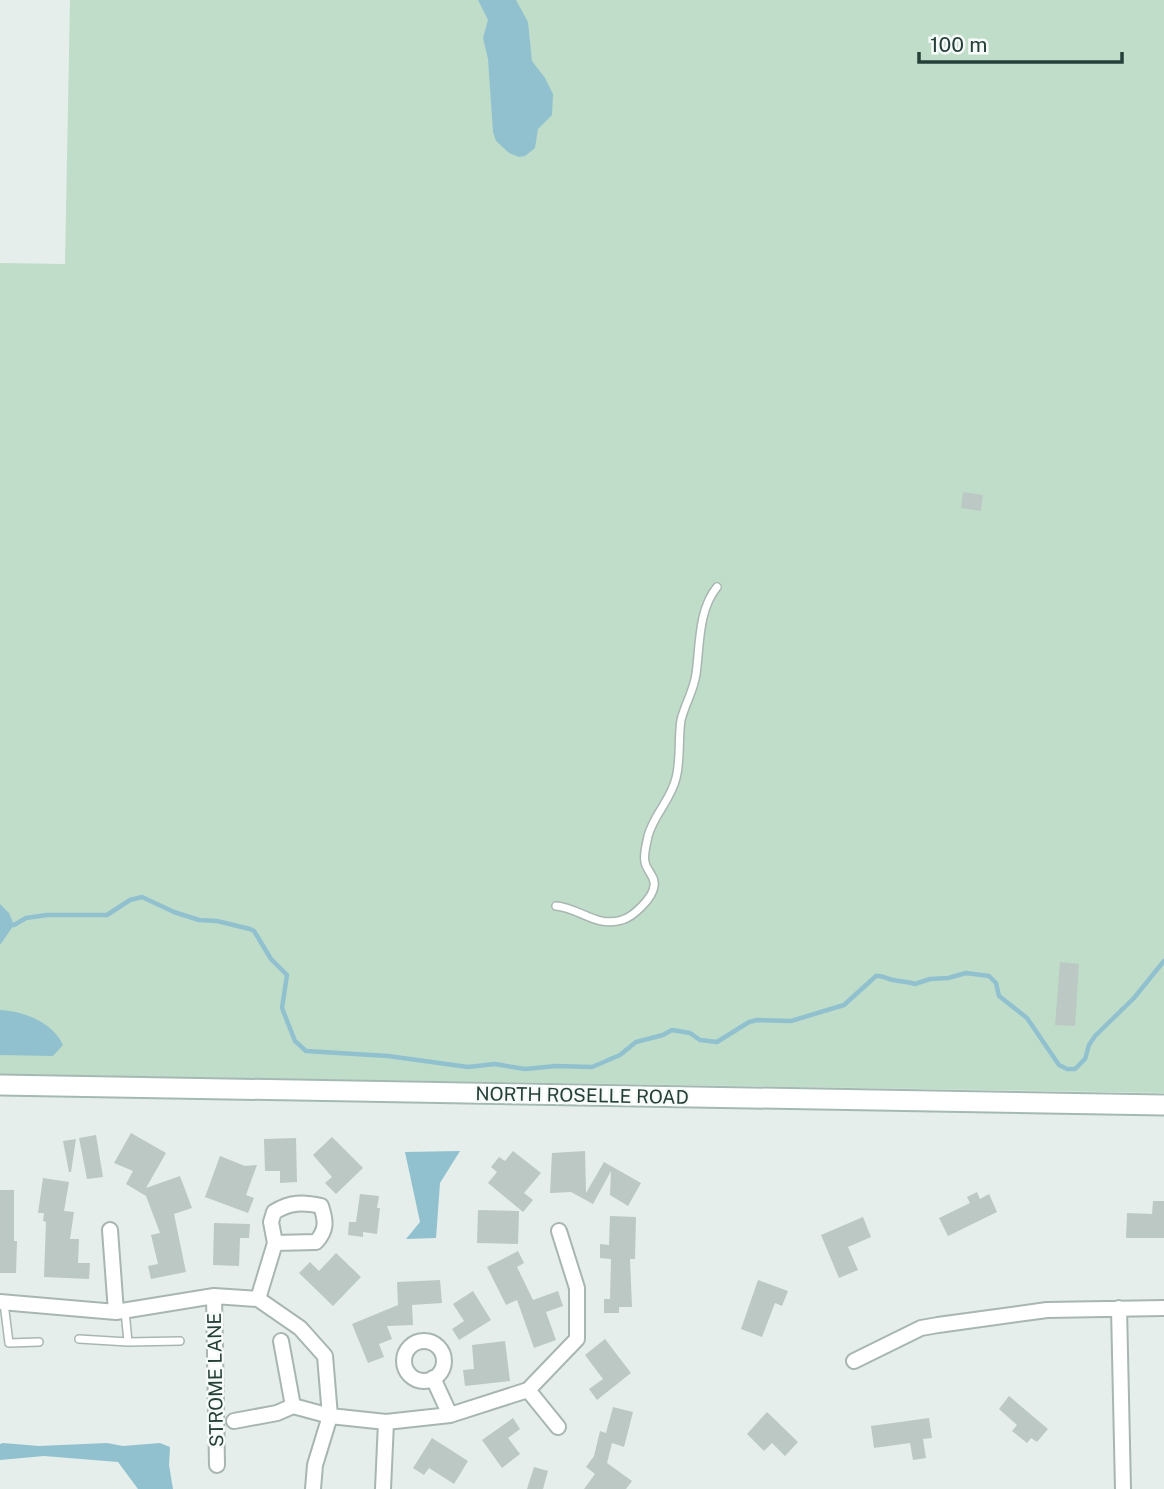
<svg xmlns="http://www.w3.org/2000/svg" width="1164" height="1489" font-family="'Public Sans',sans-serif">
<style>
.green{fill:#c0ddca}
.water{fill:#91c1cf}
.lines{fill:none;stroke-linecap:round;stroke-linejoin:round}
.stream{stroke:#91c1cf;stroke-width:4.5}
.building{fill:#bbc8c4}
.service-casing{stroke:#a8b6b1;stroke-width:10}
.minor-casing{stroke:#a8b6b1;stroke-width:18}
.secondary-casing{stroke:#a4b9b3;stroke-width:23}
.service{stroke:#fff;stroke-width:7}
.minor{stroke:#fff;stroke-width:14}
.secondary{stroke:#fff;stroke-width:19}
.labels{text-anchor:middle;stroke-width:5;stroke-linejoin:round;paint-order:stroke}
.street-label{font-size:19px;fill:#253f39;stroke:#f6faf8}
</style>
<rect width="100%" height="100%" fill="#e5eeea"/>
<!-- green -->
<path class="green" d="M 70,0 L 1164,0 L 1164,1093 L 0,1074 L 0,263 L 65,264 Z"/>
<!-- water -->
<path class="water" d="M 478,0 L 516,0 L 528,22 L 532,61 L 545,78 L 553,94 L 552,115 L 538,129 L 535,148 L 525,156 L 519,157 L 509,153 L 496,141 L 493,132 L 488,59 L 483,38 L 488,20 Z
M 0,904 L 9,913 L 14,925 L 0,945 Z
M 0,1010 C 23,1011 53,1022 63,1045 L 53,1056 L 0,1055 Z
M 460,1151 L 440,1183 L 436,1238 L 406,1239 L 420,1222 L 405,1152 Z
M 3,1443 L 39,1446 L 107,1443 L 123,1446 L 160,1443 L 170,1447 L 169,1465 L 173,1489 L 138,1489 L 118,1462 L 44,1456 L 0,1460 L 0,1444 Z"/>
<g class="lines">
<!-- stream -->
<path class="stream" d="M 14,925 L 26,918 L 47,915 L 107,915 L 130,900 L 142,897 L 174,912 L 199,920 L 217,921 L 250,929 L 254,931 L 271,959 L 287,975 L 282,1008 L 295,1041 L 306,1051 L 388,1056 L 468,1067 L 495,1064 L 525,1069 L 556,1066 L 592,1067 L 620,1055 L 636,1042 L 663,1035 L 672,1030 L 690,1033 L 700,1040 L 717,1042 L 749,1022 L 757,1020 L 791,1021 L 844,1005 L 876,976 C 884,975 886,979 893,980 C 902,982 906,981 915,984 L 930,979 L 948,978 L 966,973 L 989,976 L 996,983 L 999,996 L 1027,1018 L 1059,1065 L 1067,1069 L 1075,1069 L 1085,1059 L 1089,1045 L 1095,1036 L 1134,998 L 1164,961"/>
</g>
<!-- building -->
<path class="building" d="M 963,492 L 983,495 L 981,511 L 961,508 Z
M 1060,962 L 1079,964 L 1075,1026 L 1055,1025 Z
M 131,1133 L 166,1153 L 146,1188 L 180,1176 L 192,1208 L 174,1214 L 186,1272 L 151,1279 L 148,1266 L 158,1264 L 151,1235 L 160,1233 L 146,1196 L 126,1184 L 133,1171 L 114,1163 Z
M 96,1135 L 103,1177 L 87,1179 L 79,1138 Z
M 332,1137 L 363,1168 L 336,1194 L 325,1183 L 332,1177 L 313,1155 Z
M 296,1138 L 297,1182 L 280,1183 L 280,1171 L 265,1171 L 264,1139 Z
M 76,1139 L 71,1172 L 69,1172 L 63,1141 Z
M 513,1151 L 541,1173 L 524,1193 L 533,1200 L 523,1212 L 488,1183 L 497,1172 L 491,1167 L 499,1157 L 505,1161 Z
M 585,1151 L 586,1193 L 604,1162 L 641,1183 L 628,1206 L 610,1195 L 611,1171 L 593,1204 L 571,1192 L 550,1193 L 552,1153 Z
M 220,1156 L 245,1166 L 257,1165 L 246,1195 L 254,1198 L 248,1213 L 205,1197 Z
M 43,1178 L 69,1182 L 64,1211 L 74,1212 L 70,1239 L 79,1239 L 78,1263 L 90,1263 L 89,1279 L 44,1277 L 46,1222 L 43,1221 L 44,1213 L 38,1213 Z
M 0,1190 L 14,1190 L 14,1241 L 17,1241 L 16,1273 L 0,1273 Z
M 977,1192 L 980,1199 L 989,1194 L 997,1212 L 948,1236 L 939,1218 L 970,1203 L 967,1197 Z
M 360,1194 L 379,1196 L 377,1208 L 380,1208 L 377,1234 L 363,1232 L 363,1237 L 348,1235 L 349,1222 L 356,1222 Z
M 1153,1201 L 1164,1201 L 1164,1238 L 1126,1238 L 1127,1213 L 1152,1214 Z
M 478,1210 L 519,1211 L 518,1244 L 477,1243 Z
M 610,1216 L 636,1217 L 635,1259 L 630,1259 L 632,1307 L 619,1307 L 619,1313 L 604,1313 L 604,1299 L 610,1299 L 611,1259 L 600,1258 L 600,1244 L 609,1245 Z
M 863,1217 L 871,1237 L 848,1247 L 858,1270 L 839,1278 L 821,1235 Z
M 214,1223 L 250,1224 L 249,1238 L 240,1238 L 239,1266 L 213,1265 Z
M 518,1251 L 524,1263 L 517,1267 L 533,1300 L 558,1291 L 563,1306 L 546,1312 L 556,1340 L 534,1348 L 517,1300 L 506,1305 L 487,1267 Z
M 336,1253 L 361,1277 L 333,1306 L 299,1273 L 310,1262 L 319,1271 Z
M 440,1280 L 442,1303 L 412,1305 L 413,1325 L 387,1326 L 392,1339 L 379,1344 L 384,1357 L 368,1363 L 352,1324 L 398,1305 L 397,1282 Z
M 758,1280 L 788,1291 L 782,1306 L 775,1303 L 762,1337 L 741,1329 Z
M 473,1291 L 491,1320 L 459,1340 L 452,1329 L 464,1321 L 453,1304 Z
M 605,1339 L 631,1373 L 597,1400 L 589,1389 L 603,1379 L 585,1355 Z
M 505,1341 L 510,1381 L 465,1386 L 463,1370 L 474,1369 L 472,1345 Z
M 1009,1396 L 1048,1429 L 1037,1442 L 1031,1438 L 1027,1443 L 1012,1431 L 1017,1425 L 999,1409 Z
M 613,1407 L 633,1412 L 624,1447 L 612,1443 L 607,1463 L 632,1481 L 626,1489 L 584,1489 L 595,1474 L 586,1467 L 594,1456 L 600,1431 L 606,1433 Z
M 767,1412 L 798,1442 L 785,1456 L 772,1443 L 764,1451 L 747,1434 Z
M 513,1418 L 520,1429 L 508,1438 L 520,1454 L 502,1468 L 482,1440 Z
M 929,1418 L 932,1438 L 923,1439 L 926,1458 L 913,1460 L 910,1443 L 874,1448 L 871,1426 Z
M 432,1438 L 468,1461 L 454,1484 L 429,1468 L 424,1475 L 413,1468 Z
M 534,1467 L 548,1471 L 543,1489 L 527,1489 Z"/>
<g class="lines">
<defs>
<path id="service" d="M 556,906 C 580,908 596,928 622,920 C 633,917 653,898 654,886 C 656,877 646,870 645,862 C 643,854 647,843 648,836 C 654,814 671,800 676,778 C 681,759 678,739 681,720 C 685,704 694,690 696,674 C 700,646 698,610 717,587
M 4,1303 L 9,1343 L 39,1342
M 125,1311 L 128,1342 L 180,1341
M 79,1339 L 128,1342"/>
<path id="minor" d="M 110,1230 L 116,1312
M 214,1296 L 217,1465
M 258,1299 L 275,1243 L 271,1222 L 274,1212 C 290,1202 303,1202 321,1206 C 326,1221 327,1230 316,1242 L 275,1243
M 0,1302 L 116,1312 L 214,1296 L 258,1299 L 300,1328 L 325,1356 L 330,1416 L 315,1465 L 313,1489
M 1119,1308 L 1123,1489
M 281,1341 L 293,1406 L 330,1416 L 386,1422 L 450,1415 L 528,1390 L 577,1339 L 577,1288 L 559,1231
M404 1361a20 20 0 1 1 40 0a20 20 0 1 1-40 0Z
M 854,1361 L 921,1328 L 938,1325 L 1047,1310 L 1164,1308
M 433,1378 L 450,1415
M 528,1390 L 558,1427
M 234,1421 L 277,1413 L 293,1406
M 383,1489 L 386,1422"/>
<path id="secondary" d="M 0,1085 L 1164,1105"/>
</defs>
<!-- service casing -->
<use href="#service" class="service-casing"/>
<!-- minor casing -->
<use href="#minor" class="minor-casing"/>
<!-- secondary casing -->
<use href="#secondary" class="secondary-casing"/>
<!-- service -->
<use href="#service" class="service"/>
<!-- minor -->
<use href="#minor" class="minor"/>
<!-- secondary -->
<use href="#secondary" class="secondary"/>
</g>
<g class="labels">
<!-- street labels -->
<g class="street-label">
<text transform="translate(582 1095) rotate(1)" y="7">NORTH ROSELLE ROAD</text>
<text transform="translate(215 1380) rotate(-91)" y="7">STROME LANE</text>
</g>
</g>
<!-- scale -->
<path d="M919 52v10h203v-10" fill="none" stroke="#253f39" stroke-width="3.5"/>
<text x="930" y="52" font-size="21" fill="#253f39" stroke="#f6faf8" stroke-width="5" paint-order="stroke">100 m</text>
</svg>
